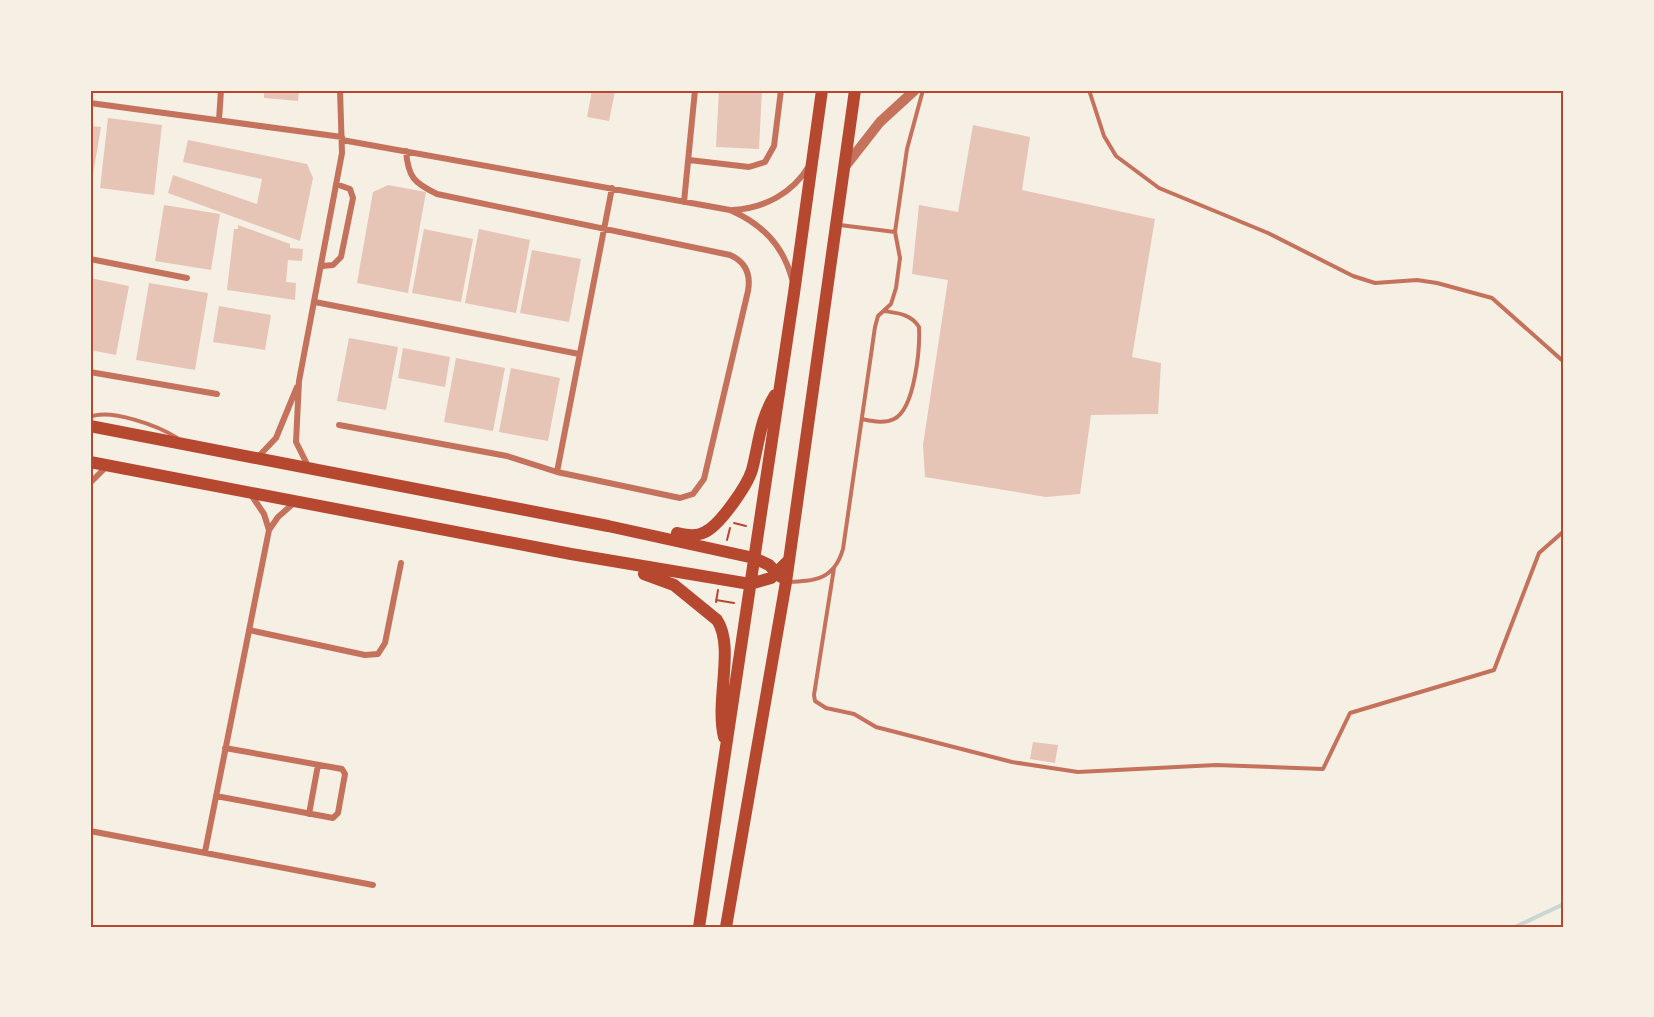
<svg xmlns="http://www.w3.org/2000/svg" width="1654" height="1017" font-family="'PT Serif',serif">
<style>
.lines{fill:none;stroke-linecap:round;stroke-linejoin:round}
.stream{stroke:#c9d6d2;stroke-width:4}
.building{fill:#e6c5b7}
.path{stroke:#b5482f;stroke-width:2}
.service{stroke:#c5725c;stroke-width:4}
.minor{stroke:#c5725c;stroke-width:6}
.tertiary{stroke:#c5725c;stroke-width:10}
.secondary{stroke:#b5482f;stroke-width:12}
.neatline{fill:none;stroke:#b5482f;stroke-width:2}
</style>
<rect width="100%" height="100%" fill="#f6efe4"/>
<g class="lines">
<!-- stream -->
<path class="stream" d="M 1515,927 L 1564,904"/>
</g>
<!-- building -->
<path class="building" d="M 264,90 L 299,90 L 298,101 L 264,98 Z
M 592,90 L 615,91 L 609,121 L 587,117 Z
M 719,90 L 762,90 L 759,149 L 716,147 Z
M 108,118 L 162,125 L 154,195 L 100,188 Z
M 973,125 L 1030,137 L 1022,190 L 1155,219 L 1132,357 L 1161,363 L 1158,414 L 1091,415 L 1080,494 L 1046,497 L 925,477 L 923,445 L 948,280 L 912,274 L 919,205 L 958,212 Z
M 90,126 L 101,127 L 91,186 L 90,186 Z
M 188,140 L 307,164 L 313,178 L 300,241 L 168,193 L 173,175 L 257,204 L 262,179 L 183,162 Z
M 388,185 L 426,192 L 408,293 L 357,283 L 373,192 Z
M 164,205 L 220,214 L 211,270 L 155,261 Z
M 238,225 L 290,244 L 290,248 L 303,249 L 302,261 L 288,260 L 286,282 L 296,283 L 295,300 L 227,290 L 234,229 L 238,229 Z
M 424,229 L 473,239 L 461,302 L 412,293 Z
M 479,229 L 530,240 L 516,313 L 465,303 Z
M 532,250 L 581,259 L 569,322 L 520,313 Z
M 90,278 L 129,286 L 116,355 L 90,350 Z
M 149,283 L 208,293 L 195,370 L 136,360 Z
M 219,306 L 271,315 L 265,350 L 213,342 Z
M 349,338 L 398,347 L 386,410 L 337,401 Z
M 403,348 L 450,357 L 445,387 L 398,378 Z
M 456,358 L 505,368 L 493,431 L 444,422 Z
M 511,368 L 560,378 L 548,441 L 499,432 Z
M 1033,742 L 1058,745 L 1055,763 L 1030,759 Z"/>
<g class="lines">
<!-- path -->
<path class="path" d="M 734,523 L 746,526
M 727,540 L 730,528
M 716,600 L 734,603
M 716,602 L 718,590"/>
<!-- service -->
<path class="service" d="M 1089,90 L 1104,136 L 1116,156 L 1159,188 L 1268,233 L 1353,276 L 1375,283 L 1417,280 L 1437,283 L 1492,298 L 1564,362
M 840,225 L 895,232
M 90,417 C 110,408 159,426 177,438
M 862,419 C 872,421 884,424 894,419 C 915,409 920,348 919,327 C 911,314 898,313 884,311
M 834,568 L 814,695 L 815,701 L 826,708 L 854,714 L 876,727 L 1012,762 L 1078,772 L 1216,765 L 1323,769 L 1350,713 L 1494,670 L 1539,553 L 1564,531
M 787,582 C 815,581 834,580 843,549 L 875,327 L 878,316 L 891,304 L 896,288 L 900,258 L 895,232 L 907,149 L 923,90"/>
<!-- minor -->
<path class="minor" d="M 90,103 L 342,137
M 219,120 L 221,90
M 342,140 L 730,210 C 762,224 783,245 792,279
M 689,160 L 749,167 L 765,162 L 774,146 L 781,90
M 684,202 L 695,90
M 733,210 C 764,208 792,194 809,166
M 90,259 L 187,278
M 322,266 L 333,265 L 341,257 L 353,198 L 350,189 L 336,184
M 315,302 L 579,354
M 90,372 L 217,394
M 339,425 L 507,456 L 557,472 L 680,498 L 693,494 L 704,479 L 748,291 C 751,274 746,262 730,255 L 437,194 C 414,183 408,177 406,151
M 257,458 L 276,438 L 297,387
M 308,466 L 296,442 L 299,381 L 342,153 L 340,90
M 557,472 L 612,188
M 90,483 L 106,467
M 252,496 L 264,514 L 269,530
M 249,630 L 365,655 L 378,654 L 385,643 L 401,563
M 216,796 L 333,818 L 338,813 L 345,774 L 342,769 L 225,748
M 309,814 L 318,765
M 90,831 L 373,885
M 205,852 L 269,530 L 278,517 L 294,503"/>
<!-- tertiary -->
<path class="tertiary" d="M 844,168 L 880,122 L 915,90"/>
<!-- secondary -->
<path class="secondary" d="M 90,426 L 608,526 L 754,558 L 769,565 L 781,577
M 90,462 L 571,554 L 750,584 L 771,578 L 789,560
M 677,533 C 687,535 695,537 705,532 C 720,525 747,486 752,470 C 759,443 760,419 775,395
M 644,574 L 674,585 L 717,620 C 735,647 715,700 724,737
M 699,927 L 794,293 L 822,90
M 726,927 L 786,582 L 855,90"/>
</g>
<!-- border -->
<rect width="1654" height="1017" fill="none" stroke="#f6efe4" stroke-width="183"/>
<rect x="92" y="92" width="1470" height="834" class="neatline"/>
</svg>
